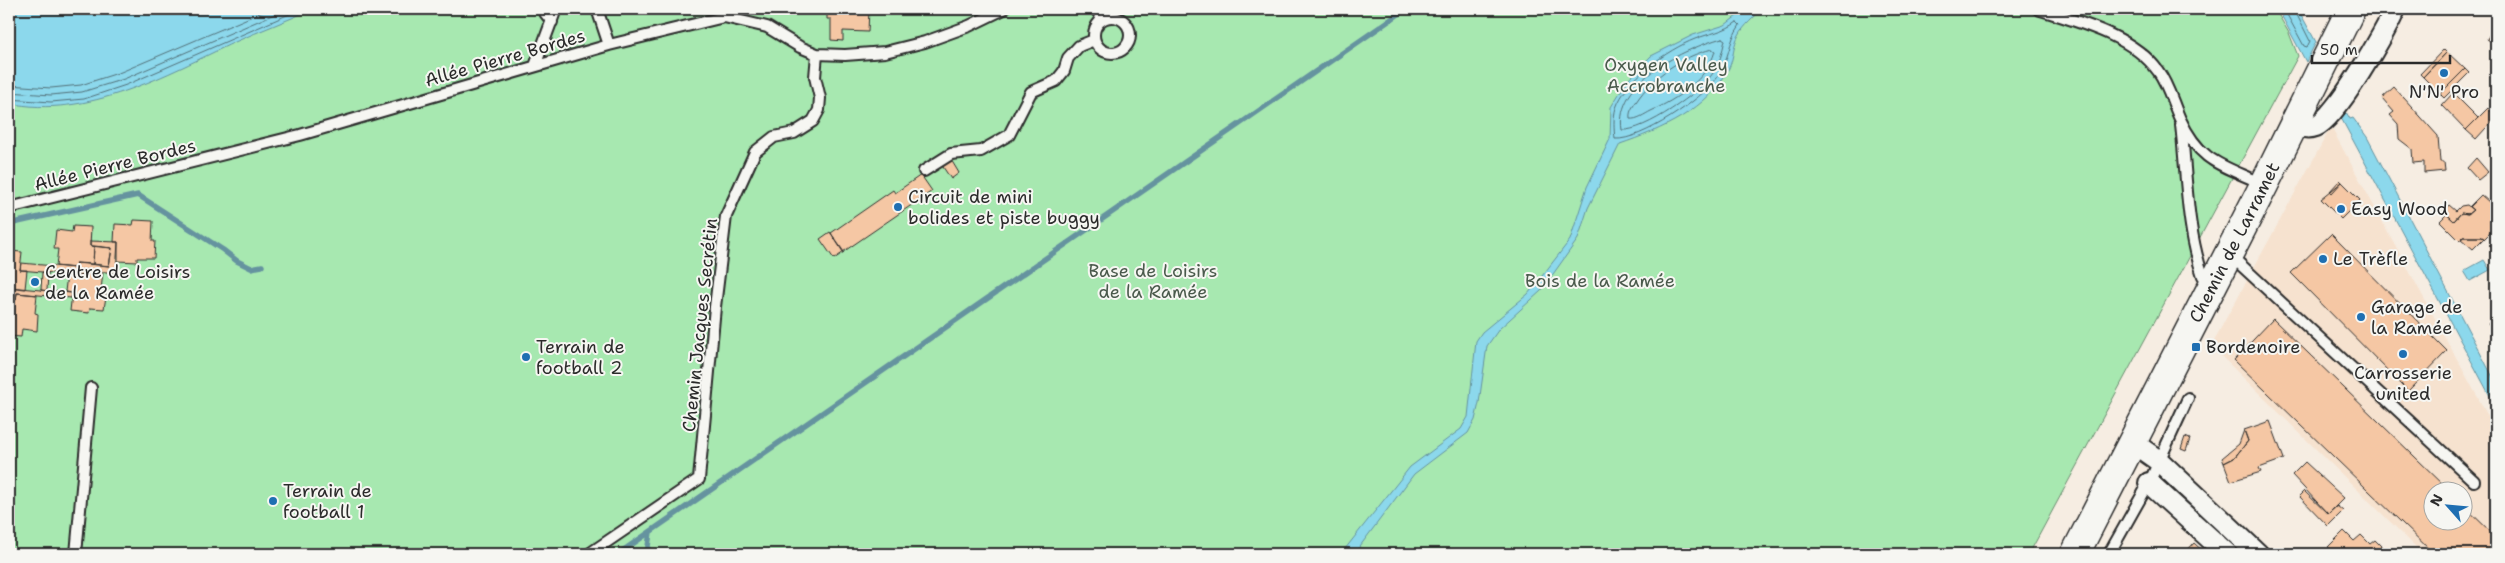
<svg xmlns="http://www.w3.org/2000/svg" width="2505" height="563" font-family="'Shantell Sans',sans-serif">
<style>
.built{fill:#f6e2cf;fill-rule:evenodd}
.green{fill:#a7e8b0;stroke:#698a6e}
.water{fill:#8cd8ec;stroke:#65939f}
.lines{fill:none;stroke-linecap:round;stroke-linejoin:round}
.shore{stroke:#527078;stroke-width:1}
.stream{stroke:#65939f;stroke-width:5.5}
.building{fill:#f5c7a4;stroke:#2b2b2b}
.service-casing{stroke:#2b2b2b;stroke-width:14}
.minor-casing{stroke:#2b2b2b;stroke-width:24}
.secondary-casing{stroke:#2b2b2b;stroke-width:31}
.service{stroke:#f6f6f2;stroke-width:10}
.minor{stroke:#f6f6f2;stroke-width:20}
.secondary{stroke:#f6f6f2;stroke-width:28}
.poi-dot{fill:#1f6fb2;stroke:#f6f6f2;stroke-width:2}
.labels{text-anchor:middle;stroke-width:4;stroke-linejoin:round;paint-order:stroke}
.street-label{font-size:18px;fill:#2b2b2b;stroke:#f6f6f2}
.park-label{font-size:18px;fill:#4a5a4c;stroke:#f6f6f2}
.poi-label{font-size:18px;fill:#2b2b2b;stroke:#f6f6f2;text-anchor:start}
</style>
<rect width="100%" height="100%" fill="#f6ede2"/>
<filter id="ink" filterUnits="userSpaceOnUse"><feTurbulence type="fractalNoise" baseFrequency=".02" numOctaves="2"/><feDisplacementMap in="SourceGraphic" scale="10" xChannelSelector="R" yChannelSelector="G"/><feConvolveMatrix kernelMatrix="1 2 1 2 8 2 1 2 1" color-interpolation-filters="sRGB"/></filter>
<g filter="url(#ink)">
<!-- built -->
<path class="built" d="M 2331,127 L 2496,431 L 2496,554 L 2423,554 L 2211,346 ZM 2432,490 L 2462,490 L 2462,520 L 2432,520 Z"/>
<!-- green -->
<path class="green" d="M 9,9 L 2275,9 L 2289,33 L 2298,56 L 2029,554 L 9,554 Z"/>
<!-- water -->
<path class="water" d="M 9,9 L 312,9 C 287,21 261,30 235,42 C 167,74 87,120 9,103 Z
M 1746,9 L 1762,9 C 1755,17 1744,25 1739,35 C 1733,44 1734,58 1729,68 C 1709,109 1661,130 1620,144 L 1588,208 L 1578,239 L 1541,291 L 1499,329 L 1487,346 L 1479,403 L 1475,420 L 1468,433 L 1414,474 L 1354,554 L 1341,554 L 1410,467 L 1461,429 L 1468,417 L 1476,341 L 1482,332 L 1528,294 L 1570,240 L 1587,187 L 1610,139 L 1611,107 L 1627,81 L 1651,56 L 1693,35 L 1725,25 Z
M 2278,9 L 2298,9 L 2316,42 L 2306,62 Z
M 2345,110 L 2350,119 L 2353,118 L 2367,137 L 2496,383 L 2496,407 L 2340,116 Z
M 2484,260 L 2490,270 L 2470,281 L 2464,271 Z"/>
<g class="lines">
<!-- shore -->
<path class="shore" d="M 2284,9 L 2304,46 L 2307,47 L 2310,41 L 2294,9
M 1737,22 L 1740,25 C 1728,41 1729,62 1717,78 C 1702,99 1641,141 1615,139 C 1614,131 1613,116 1616,108 C 1626,79 1667,50 1695,39 C 1710,33 1724,32 1737,22 Z
M 1722,38 L 1725,40 C 1722,52 1720,63 1713,73 C 1701,92 1644,132 1622,130 C 1614,81 1684,49 1722,38 Z
M 1712,49 L 1715,51 C 1707,80 1677,99 1651,111 C 1645,114 1637,120 1630,119 C 1629,112 1632,108 1636,102 C 1654,75 1681,57 1712,49 Z
M 9,85 L 51,88 L 81,85 L 121,72 L 269,9
M 9,92 L 51,95 L 82,92 L 124,79 L 286,9
M 9,99 L 51,102 L 84,99 L 126,85 L 301,9"/>
<!-- stream -->
<path class="stream" d="M 9,224 L 138,195 L 223,250 L 237,261 L 251,268 L 262,266
M 618,554 L 1406,9
M 647,554 L 650,532"/>
</g>
<!-- building -->
<path class="building" d="M 827,9 L 869,9 L 868,32 L 843,31 L 843,41 L 831,40 L 831,19 L 827,19 Z
M 2496,24 L 2496,45 L 2487,39 Z
M 2444,49 L 2447,52 L 2423,77 L 2420,74 Z
M 2447,52 L 2465,69 L 2440,94 L 2423,77 Z
M 2465,69 L 2469,73 L 2444,98 L 2440,94 Z
M 2394,87 L 2438,136 L 2440,162 L 2444,162 L 2445,171 L 2424,173 L 2424,162 L 2413,163 L 2412,149 L 2399,139 L 2398,124 L 2390,115 L 2394,112 L 2382,98 Z
M 2453,93 L 2478,118 L 2466,130 L 2442,105 Z
M 2488,108 L 2496,117 L 2476,139 L 2466,130 Z
M 950,158 L 959,173 L 951,179 L 941,164 Z
M 2476,158 L 2488,172 L 2478,180 L 2467,168 Z
M 921,175 L 932,191 L 843,252 L 831,233 L 893,190 L 895,193 Z
M 2340,180 L 2342,182 L 2332,193 L 2330,191 Z
M 2342,182 L 2360,200 L 2341,219 L 2321,199 Z
M 2481,195 L 2489,202 L 2492,198 L 2496,202 L 2496,222 L 2492,227 L 2494,229 L 2484,239 L 2482,237 L 2463,237 L 2460,241 L 2440,221 L 2447,214 L 2454,221 L 2461,213 L 2468,214 L 2473,210 L 2469,207 Z
M 2449,205 L 2456,211 L 2461,206 L 2467,205 L 2473,210 L 2468,214 L 2461,213 L 2454,221 L 2443,211 Z
M 134,220 L 153,221 L 152,241 L 155,241 L 154,258 L 137,258 L 137,262 L 118,261 L 118,242 L 114,242 L 115,224 L 133,225 Z
M 73,226 L 91,227 L 90,246 L 94,246 L 93,264 L 76,263 L 75,268 L 56,266 L 58,249 L 54,249 L 56,230 L 72,232 Z
M 830,232 L 844,252 L 834,259 L 820,239 Z
M 2331,234 L 2447,351 L 2408,391 L 2291,273 Z
M 2463,237 L 2482,237 L 2484,238 L 2473,249 L 2461,239 Z
M 90,241 L 118,242 L 116,273 L 87,270 L 86,276 L 20,270 L 21,263 L 75,268 L 76,263 L 109,266 L 112,248 L 90,246 Z
M 94,246 L 112,248 L 109,266 L 93,264 Z
M 9,251 L 22,252 L 20,270 L 27,270 L 25,289 L 9,287 Z
M 87,270 L 103,272 L 101,290 L 107,290 L 104,309 L 90,308 L 89,313 L 70,311 L 72,293 L 65,292 L 67,274 L 86,276 Z
M 42,272 L 48,273 L 47,291 L 41,290 Z
M 9,287 L 72,293 L 71,298 L 17,293 L 16,300 L 9,299 Z
M 17,293 L 37,295 L 35,313 L 38,314 L 37,331 L 22,329 L 21,337 L 9,336 L 9,299 L 16,300 Z
M 2496,316 L 2496,333 L 2488,324 Z
M 2273,319 L 2449,490 L 2432,490 L 2432,520 L 2462,520 L 2462,504 L 2496,537 L 2496,554 L 2434,554 L 2234,360 Z
M 2270,421 L 2284,459 L 2259,468 L 2261,472 L 2231,481 L 2224,463 L 2234,458 L 2248,441 L 2244,430 Z
M 2244,430 L 2248,441 L 2234,458 L 2224,463 L 2222,458 L 2239,444 Z
M 2185,437 L 2190,439 L 2186,451 L 2181,449 Z
M 2305,462 L 2344,498 L 2328,514 L 2292,475 Z
M 2304,491 L 2328,514 L 2337,506 L 2343,511 L 2328,526 L 2299,496 Z
M 2344,531 L 2354,541 L 2361,535 L 2370,544 L 2375,540 L 2385,550 L 2381,554 L 2336,554 L 2328,547 Z
M 2194,543 L 2206,554 L 2184,554 Z"/>
<g class="lines">
<defs>
<path id="service" d="M 542,9 L 552,22
M 597,9 L 609,45
M 1096,9 L 1102,19
M 2038,9 C 2078,22 2132,35 2158,71 C 2168,84 2173,104 2180,119 C 2201,164 2223,165 2263,184
M1094 35a18 18 0 1 1 36 0a18 18 0 1 1-36 0Z
M 535,66 L 556,9
M 2181,125 C 2187,176 2186,227 2203,276 L 2214,282
M 924,171 L 951,154 L 981,151 L 1009,135 L 1031,92 L 1056,81 L 1064,71 L 1068,58 L 1079,46 L 1094,40
M 9,208 L 300,135 L 609,45 L 724,17 L 767,27 L 800,47 L 817,54 L 845,55 L 885,52 L 925,42 L 969,26 L 1004,9
M 2229,254 L 2474,481
M 76,554 L 91,388
M 589,554 L 699,479 L 715,307 L 726,216 L 755,152 L 774,137 L 794,133 L 813,121 L 819,110 L 820,98 L 815,77 L 817,54
M 2109,554 L 2149,483 L 2188,398"/>
<path id="minor" d="M 2294,123 C 2301,127 2308,129 2316,126 C 2335,119 2387,30 2395,9
M 2132,442 L 2159,461 L 2258,554
M 2149,483 L 2227,554"/>
<g id="secondary">
<path id="s1" d="M 2075,554 L 2264,185 L 2351,9"/>
</g>
</defs>
<!-- service casing -->
<use href="#service" class="service-casing"/>
<!-- minor casing -->
<use href="#minor" class="minor-casing"/>
<!-- secondary casing -->
<use href="#secondary" class="secondary-casing"/>
<!-- service -->
<use href="#service" class="service"/>
<!-- minor -->
<use href="#minor" class="minor"/>
<!-- secondary -->
<use href="#secondary" class="secondary"/>
</g>
</g>
<!-- markers -->
<g class="poi-dot">
<circle cx="2444" cy="73" r="5"/>
<circle cx="898" cy="207" r="5"/>
<circle cx="2341" cy="209" r="5"/>
<circle cx="2323" cy="259" r="5"/>
<circle cx="35" cy="282" r="5"/>
<circle cx="2361" cy="317" r="5"/>
<rect x="2191" y="342" width="10" height="10" rx="2.5"/>
<circle cx="2403" cy="354" r="5"/>
<circle cx="526" cy="357" r="5"/>
<circle cx="273" cy="501" r="5"/>
</g>
<g class="labels">
<!-- street labels -->
<g class="street-label">
<text transform="translate(505 58) rotate(-16)" y="6">Allée Pierre Bordes</text>
<text transform="translate(115 165) rotate(-14)" y="6">Allée Pierre Bordes</text>
<text dy="6" stroke="none"><textPath href="#s1" startOffset="350">Chemin de Larramet</textPath></text>
<text transform="translate(700 325) rotate(-84)" y="6">Chemin Jacques Secrétin</text>
</g>
<!-- park labels -->
<g class="park-label">
<text x="1666" y="71">Oxygen Valley<tspan x="1666" dy="21">Accrobranche</tspan></text>
<text x="1153" y="277">Base de Loisirs<tspan x="1153" dy="21">de la Ramée</tspan></text>
<text x="1600" y="287">Bois de la Ramée</text>
</g>
<!-- poi labels -->
<g class="poi-label">
<text x="2444" y="98" text-anchor="middle">N'N' Pro</text>
<text x="908" y="203">Circuit de mini<tspan x="908" dy="21">bolides et piste buggy</tspan></text>
<text x="2351" y="215">Easy Wood</text>
<text x="2333" y="265">Le Trèfle</text>
<text x="45" y="278">Centre de Loisirs<tspan x="45" dy="21">de la Ramée</tspan></text>
<text x="2371" y="313">Garage de<tspan x="2371" dy="21">la Ramée</tspan></text>
<text x="536" y="353">Terrain de<tspan x="536" dy="21">football 2</tspan></text>
<text x="2206" y="353">Bordenoire</text>
<text x="2403" y="379" text-anchor="middle">Carrosserie<tspan x="2403" dy="21">united</tspan></text>
<text x="283" y="497">Terrain de<tspan x="283" dy="21">football 1</tspan></text>
</g>
</g>
<!-- margin -->
<rect width="2505" height="563" fill="none" stroke="#f6f6f2" stroke-width="30"/>
<rect x="15" y="15" width="2475" height="533" fill="none" stroke="#2b2b2b" stroke-width="2" filter="url(#ink)"/>
<!-- north arrow -->
<g transform="translate(2448 506) rotate(297)"><circle r="24" fill="#f6f6f2" stroke="#a5a5a2"/>
<path d="M0-4L9 19L0 12L-9 19Z" fill="#1f6fb2"/>
<text y="-8" font-size="14" font-weight="bold" text-anchor="middle" fill="#2b2b2b">N</text>
</g>
<!-- scale -->
<path d="M2312 55v8h138v-8" fill="none" stroke="#2b2b2b" stroke-width="2.5"/>
<text x="2320" y="55" font-size="15" fill="#2b2b2b" stroke="#f6f6f2" stroke-width="4" paint-order="stroke">50 m</text>
</svg>
